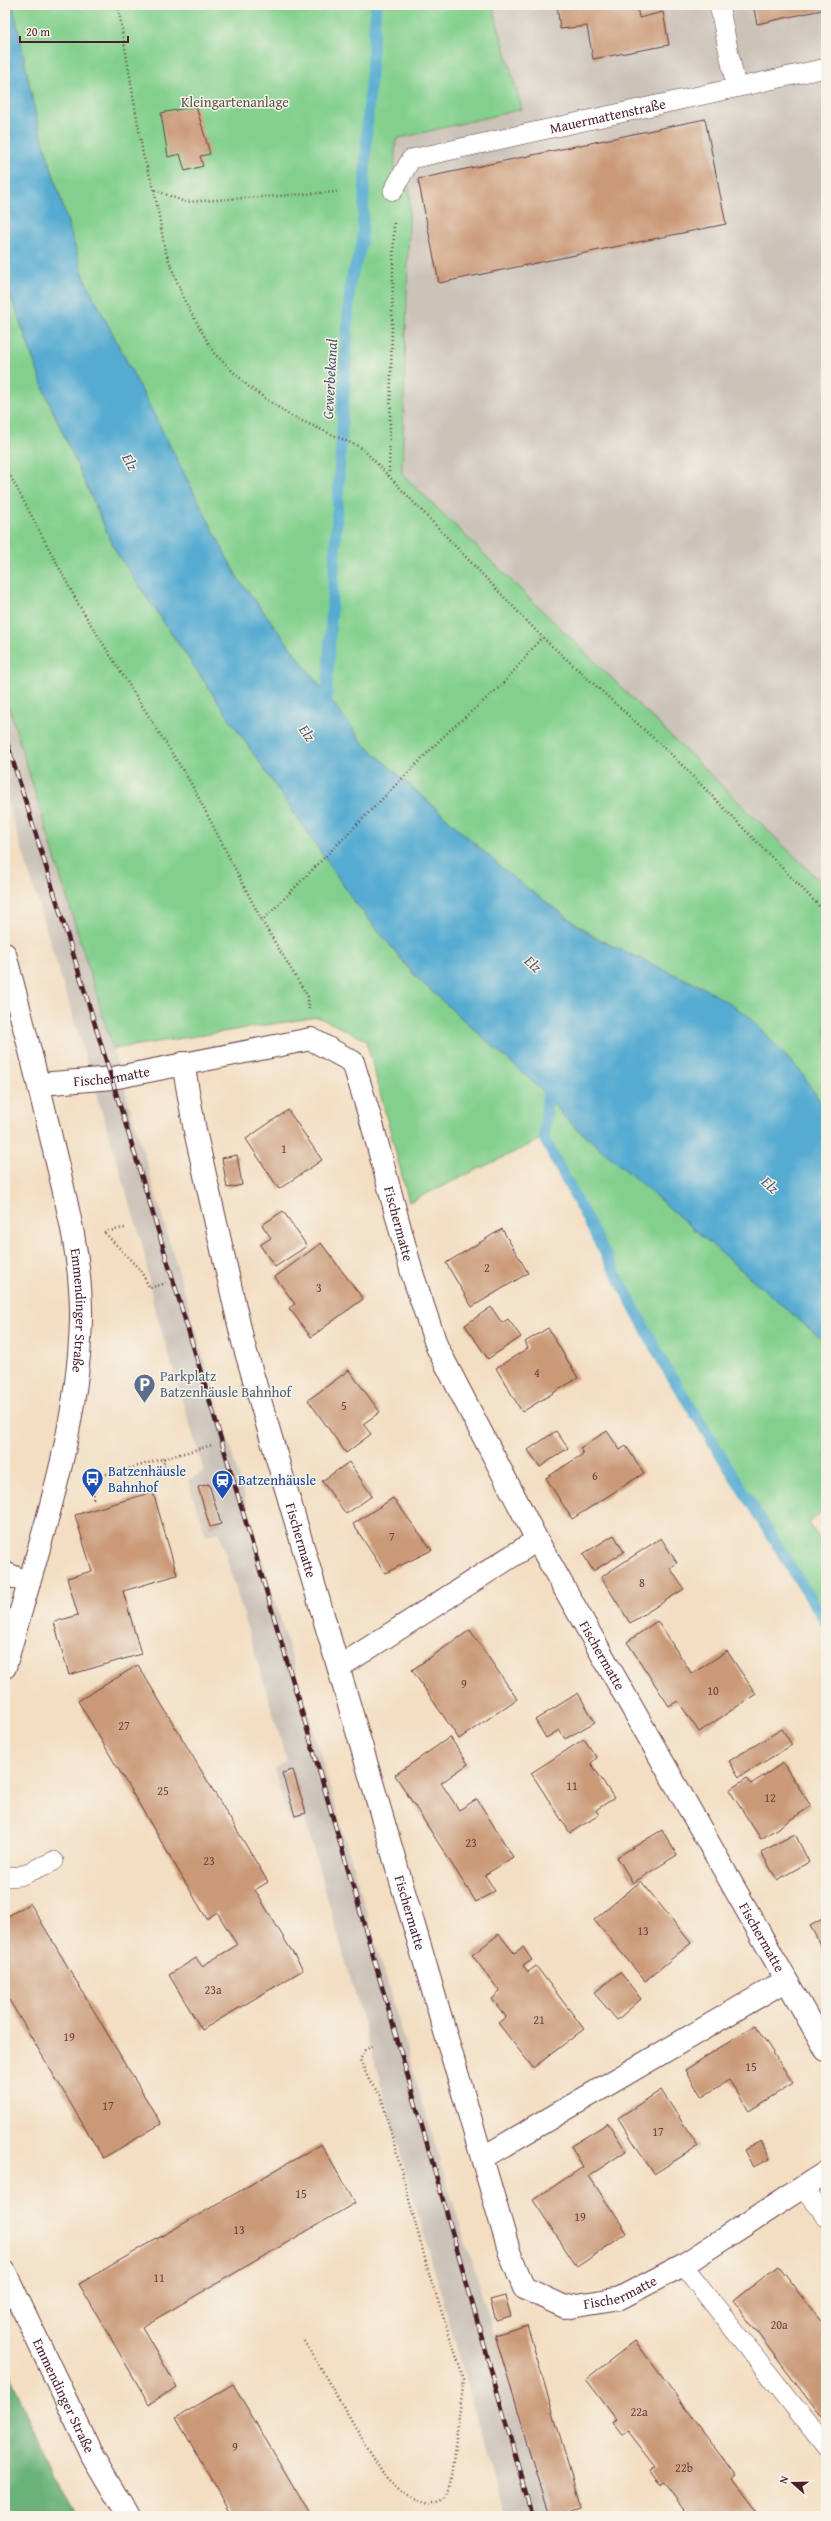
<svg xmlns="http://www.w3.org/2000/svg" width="831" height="2521" font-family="'Gentium Book Plus',serif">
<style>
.industrial{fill:#cbc2b8}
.green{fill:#83d08e;stroke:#66785c}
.forest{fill:#6ab279;stroke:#5a6852}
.water{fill:#55abd1;stroke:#50657e}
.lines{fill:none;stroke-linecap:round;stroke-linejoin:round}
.stream{stroke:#55abd1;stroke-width:11}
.building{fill:#ca9a78}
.service-casing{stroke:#633c42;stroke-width:20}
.minor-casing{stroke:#633c42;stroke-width:24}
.path{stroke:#633c42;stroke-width:2.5;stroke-dasharray:1 3;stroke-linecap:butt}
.service{stroke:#fff;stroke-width:19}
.minor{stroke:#fff;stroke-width:22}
.rail-casing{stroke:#4a1f2b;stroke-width:4.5}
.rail{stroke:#f7f3e8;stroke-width:3;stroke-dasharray:9;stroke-linecap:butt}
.labels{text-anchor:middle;stroke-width:3;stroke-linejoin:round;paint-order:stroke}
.number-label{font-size:12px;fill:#6a3e3e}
.park-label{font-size:14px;fill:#5b5449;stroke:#f7f3e8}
.street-label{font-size:14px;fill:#4a1f2b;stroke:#f7f3e8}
.service-label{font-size:14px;fill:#4e5e75;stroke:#f7f3e8;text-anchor:start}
.transit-label{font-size:14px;fill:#164399;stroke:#f7f3e8;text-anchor:start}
.water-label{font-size:15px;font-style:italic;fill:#4e576d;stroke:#f7f3e8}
</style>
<rect width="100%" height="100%" fill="#f7f3e8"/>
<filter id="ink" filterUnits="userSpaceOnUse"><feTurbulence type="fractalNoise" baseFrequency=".025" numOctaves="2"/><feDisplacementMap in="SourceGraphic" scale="8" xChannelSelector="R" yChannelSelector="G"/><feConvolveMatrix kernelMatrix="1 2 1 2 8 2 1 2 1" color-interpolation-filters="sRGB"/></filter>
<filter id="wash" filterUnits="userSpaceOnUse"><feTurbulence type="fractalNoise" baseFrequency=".012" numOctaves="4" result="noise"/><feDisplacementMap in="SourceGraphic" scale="16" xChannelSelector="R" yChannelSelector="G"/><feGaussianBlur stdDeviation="0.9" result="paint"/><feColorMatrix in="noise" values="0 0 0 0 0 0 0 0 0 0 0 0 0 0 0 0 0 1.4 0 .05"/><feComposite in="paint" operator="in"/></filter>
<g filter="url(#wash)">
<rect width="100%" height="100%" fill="#f3dec2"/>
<!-- industrial -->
<path class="industrial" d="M 492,5 L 826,5 L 826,887 L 402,474 L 410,187 L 395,174 L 396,139 L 522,109 Z
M 5,694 L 113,1049 L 423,2105 L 550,2516 L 505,2516 L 305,1820 L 290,1824 L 274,1769 L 287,1761 L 219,1532 L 206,1536 L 188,1481 L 204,1471 L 153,1303 L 143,1247 L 5,794 Z"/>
<!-- green -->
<path class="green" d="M 13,5 L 492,5 L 522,109 L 396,139 L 393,191 L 410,187 L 402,474 L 826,887 L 826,1126 L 706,989 L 596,938 L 512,877 L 364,744 L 237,577 L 85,280 L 36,117 Z
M 5,279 L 46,395 L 116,552 L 354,901 L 416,977 L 546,1094 L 566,1119 L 826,1343 L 826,1508 L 809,1523 L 826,1549 L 826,1623 L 665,1366 L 544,1138 L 409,1202 L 366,1040 L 318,1017 L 113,1049 L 5,694 Z"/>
<!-- forest -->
<path class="forest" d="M 5,2362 L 54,2479 L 78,2516 L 5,2516 Z"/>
<!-- water -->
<path class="water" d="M 5,5 L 13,5 L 36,117 L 85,280 L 237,577 L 364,744 L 512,877 L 595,938 L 706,989 L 747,1015 L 800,1071 L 826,1110 L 826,1343 L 566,1119 L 546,1094 L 416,977 L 354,901 L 116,552 L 46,395 L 5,279 Z"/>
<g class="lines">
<!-- stream -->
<path class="stream" d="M 326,710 L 350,283 L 362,243 L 367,129 L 376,5
M 549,1080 L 544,1138 L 665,1366 L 826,1623"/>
</g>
<g id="blocks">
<!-- building -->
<path class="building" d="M 557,5 L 637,5 L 639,18 L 663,12 L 669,45 L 593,59 L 587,26 L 560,29 Z
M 753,5 L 826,5 L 826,9 L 757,24 Z
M 196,106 L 210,154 L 200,156 L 203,166 L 185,171 L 180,154 L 168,157 L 161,113 Z
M 705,119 L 726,224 L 439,283 L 418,179 Z
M 288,1110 L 322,1160 L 279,1189 L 246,1139 Z
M 237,1155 L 242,1185 L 227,1188 L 222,1158 Z
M 283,1211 L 307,1246 L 275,1267 L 260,1245 L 271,1238 L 262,1225 Z
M 502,1229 L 528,1273 L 472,1307 L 446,1263 Z
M 321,1243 L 363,1299 L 311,1337 L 289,1308 L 295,1304 L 275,1277 Z
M 491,1307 L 502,1323 L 508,1319 L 521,1337 L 488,1359 L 465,1325 Z
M 548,1328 L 578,1378 L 522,1412 L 496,1368 L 528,1348 L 525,1342 Z
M 349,1370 L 380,1412 L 363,1424 L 371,1434 L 346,1453 L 308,1400 Z
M 556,1431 L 568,1448 L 540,1467 L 528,1450 Z
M 607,1431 L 620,1450 L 626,1446 L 644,1473 L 572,1519 L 546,1478 L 583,1454 L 580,1448 Z
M 349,1462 L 372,1496 L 346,1514 L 322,1481 Z
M 209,1484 L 221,1524 L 210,1527 L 198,1487 Z
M 153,1492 L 177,1575 L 123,1591 L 141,1654 L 69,1675 L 54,1622 L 78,1615 L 67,1578 L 92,1571 L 75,1515 Z
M 393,1498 L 432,1550 L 385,1573 L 353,1524 Z
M 614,1535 L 624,1552 L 593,1571 L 583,1554 Z
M 661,1538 L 677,1563 L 670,1568 L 684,1589 L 630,1623 L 601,1577 Z
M 657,1621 L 692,1674 L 727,1651 L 756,1694 L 699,1732 L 678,1701 L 669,1706 L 627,1642 Z
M 470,1630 L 517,1699 L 459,1739 L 412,1670 Z
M 138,1665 L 268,1882 L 255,1890 L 303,1970 L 202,2030 L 169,1975 L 196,1958 L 202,1966 L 237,1945 L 217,1912 L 207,1919 L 78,1701 Z
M 578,1693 L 595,1722 L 565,1739 L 559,1730 L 546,1738 L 535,1720 Z
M 782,1729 L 792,1745 L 739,1777 L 729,1761 Z
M 450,1737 L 468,1764 L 441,1783 L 459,1810 L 477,1799 L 513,1857 L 485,1875 L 495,1891 L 476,1902 L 395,1775 Z
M 584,1739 L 597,1758 L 591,1763 L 614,1798 L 596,1810 L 599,1815 L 570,1833 L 531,1773 Z
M 783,1763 L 811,1806 L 761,1839 L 729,1790 L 747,1778 L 751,1784 Z
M 293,1770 L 306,1813 L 295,1816 L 282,1773 Z
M 662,1830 L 677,1855 L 633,1883 L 617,1857 Z
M 795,1834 L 809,1862 L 777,1880 L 761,1852 Z
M 641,1881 L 691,1943 L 645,1981 L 594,1920 Z
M 30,1903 L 161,2124 L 103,2158 L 5,1993 L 5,1918 Z
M 826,1917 L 826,1954 L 810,1926 Z
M 499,1934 L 514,1953 L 523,1947 L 532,1960 L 523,1966 L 528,1972 L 536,1966 L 584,2029 L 533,2068 L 498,2023 L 506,2017 L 492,1999 L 500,1992 L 472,1955 Z
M 620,1972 L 641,1999 L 617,2020 L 594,1993 Z
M 755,2025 L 793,2083 L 749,2111 L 729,2080 L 702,2097 L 685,2070 Z
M 661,2090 L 698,2146 L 654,2174 L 618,2118 Z
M 608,2123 L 626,2151 L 589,2176 L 627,2233 L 577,2267 L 533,2200 L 583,2167 L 571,2146 Z
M 761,2141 L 770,2159 L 753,2167 L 744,2150 Z
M 321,2144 L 355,2203 L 142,2327 L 177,2387 L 149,2404 L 79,2284 Z
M 778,2266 L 826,2328 L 826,2423 L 733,2301 Z
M 505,2296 L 511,2316 L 496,2320 L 490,2300 Z
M 527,2325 L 581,2507 L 553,2516 L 550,2516 L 495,2335 Z
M 635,2341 L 737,2476 L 733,2479 L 761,2516 L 682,2516 L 687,2513 L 664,2483 L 660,2485 L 649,2470 L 655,2466 L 628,2431 L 622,2435 L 612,2423 L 616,2419 L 586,2379 Z
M 233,2384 L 311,2516 L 233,2516 L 176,2418 Z"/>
</g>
</g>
<g filter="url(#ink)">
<use href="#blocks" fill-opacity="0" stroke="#633c42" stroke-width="1"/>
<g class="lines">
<defs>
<g id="service">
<path d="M 719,5 L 736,87"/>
<path id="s1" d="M 393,191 L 411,159 L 826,68"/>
<path d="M 5,1877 L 20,1876 L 54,1861"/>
<path d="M 803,2187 L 826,2216"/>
<path d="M 683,2265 L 826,2447"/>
</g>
<g id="minor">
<path id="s2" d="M 5,954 C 22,1018 38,1081 53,1146 C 67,1203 82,1261 81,1320 C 78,1439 36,1553 5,1667"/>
<path id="s3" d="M 183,1063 L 195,1131 L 243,1342 L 482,2158 L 510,2254 L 524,2288 L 565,2307 L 620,2298 L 683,2265 L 826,2172"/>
<path id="s4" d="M 40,1084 L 113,1078 L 311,1039 L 353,1062 L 372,1124 L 412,1273 L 437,1347 L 537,1540 L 826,2050"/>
<path d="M 5,1573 L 28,1583"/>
<path d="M 339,1667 L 537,1540"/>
<path d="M 482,2158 L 785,1981"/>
<path id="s5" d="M 5,2272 L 93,2457 L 128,2516"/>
</g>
</defs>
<!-- service casing -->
<use href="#service" class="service-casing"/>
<!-- minor casing -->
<use href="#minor" class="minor-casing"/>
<!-- path -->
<path class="path" d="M 118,5 L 143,155 L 154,189 L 165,250 L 184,300 L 214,353 L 249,387 L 289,415 L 362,448 L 542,637 L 673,756 L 826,913
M 155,190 L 185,202 L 337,192
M 5,466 L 80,607 L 192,785 L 262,921
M 389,476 L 394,220
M 309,1009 L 308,997 L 262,921 L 450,730 L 503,684 L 542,637
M 104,1232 L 125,1228
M 105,1233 L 140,1270 L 150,1288 L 166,1283
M 163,1458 L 165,1468
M 90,1474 L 110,1474 L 212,1445
M 93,1499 L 97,1476
M 304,2341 L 386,2478 C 401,2494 409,2498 430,2504 L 445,2498 L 450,2484 L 464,2379 L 430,2277 L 381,2096 L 370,2082 L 360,2060 L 365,2050 L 374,2045"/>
<!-- service -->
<use href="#service" class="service"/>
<!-- minor -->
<use href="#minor" class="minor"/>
<defs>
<path id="rail" d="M 5,736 C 191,1326 366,1920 532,2516"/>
</defs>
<!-- rail casing -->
<use href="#rail" class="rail-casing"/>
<!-- rail -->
<use href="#rail" class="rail"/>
</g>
</g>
<!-- icons -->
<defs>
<symbol id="parking-pin" viewBox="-11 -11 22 30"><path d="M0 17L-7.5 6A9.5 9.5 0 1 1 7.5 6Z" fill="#5c6f8a" stroke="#f7f3e8"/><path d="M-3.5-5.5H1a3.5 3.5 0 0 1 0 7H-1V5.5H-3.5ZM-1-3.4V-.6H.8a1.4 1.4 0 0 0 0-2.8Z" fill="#fff"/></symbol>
<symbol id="bus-pin" viewBox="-11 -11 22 30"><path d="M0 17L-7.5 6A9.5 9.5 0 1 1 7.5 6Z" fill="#1a4fb4" stroke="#f7f3e8"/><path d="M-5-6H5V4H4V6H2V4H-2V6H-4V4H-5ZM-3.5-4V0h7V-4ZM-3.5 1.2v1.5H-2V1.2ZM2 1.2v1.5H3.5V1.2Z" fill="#fff"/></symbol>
<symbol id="station-pin" viewBox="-11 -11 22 30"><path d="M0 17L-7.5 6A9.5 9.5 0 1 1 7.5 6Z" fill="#1a4fb4" stroke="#f7f3e8"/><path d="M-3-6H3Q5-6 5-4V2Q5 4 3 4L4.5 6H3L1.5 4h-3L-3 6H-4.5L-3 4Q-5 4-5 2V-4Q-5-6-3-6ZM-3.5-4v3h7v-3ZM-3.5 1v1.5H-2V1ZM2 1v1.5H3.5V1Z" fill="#fff"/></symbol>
</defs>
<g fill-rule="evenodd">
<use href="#parking-pin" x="132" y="1372" width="25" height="34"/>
<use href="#bus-pin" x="80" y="1466" width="25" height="34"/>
<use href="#station-pin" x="210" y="1468" width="25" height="34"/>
</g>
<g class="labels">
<!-- number labels -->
<g class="number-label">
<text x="284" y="1153">1</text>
<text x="487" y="1272">2</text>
<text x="319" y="1292">3</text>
<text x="537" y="1377">4</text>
<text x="344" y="1410">5</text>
<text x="595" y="1480">6</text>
<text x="392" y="1541">7</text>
<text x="642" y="1587">8</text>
<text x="464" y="1688">9</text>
<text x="713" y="1695">10</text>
<text x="124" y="1730">27</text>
<text x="572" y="1790">11</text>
<text x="163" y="1795">25</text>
<text x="770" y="1802">12</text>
<text x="471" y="1847">23</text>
<text x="209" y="1865">23</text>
<text x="643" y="1935">13</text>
<text x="213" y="1994">23a</text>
<text x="539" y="2024">21</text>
<text x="69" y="2041">19</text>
<text x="751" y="2071">15</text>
<text x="108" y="2110">17</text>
<text x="658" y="2136">17</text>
<text x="301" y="2198">15</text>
<text x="580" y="2221">19</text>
<text x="239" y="2234">13</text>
<text x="159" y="2282">11</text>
<text x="779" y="2329">20a</text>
<text x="639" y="2416">22a</text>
<text x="235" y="2451">9</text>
<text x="684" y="2472">22b</text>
</g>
<!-- park labels -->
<g class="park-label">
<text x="235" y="107">Kleingartenanlage</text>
</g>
<!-- street labels -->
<g class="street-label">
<text dy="5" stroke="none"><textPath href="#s1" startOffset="238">Mauermattenstraße</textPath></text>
<text dy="5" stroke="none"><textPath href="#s4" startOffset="72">Fischermatte</textPath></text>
<text dy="5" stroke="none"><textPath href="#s4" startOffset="491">Fischermatte</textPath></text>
<text dy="5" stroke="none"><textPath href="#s2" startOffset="365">Emmendinger Straße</textPath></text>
<text dy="5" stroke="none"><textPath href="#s3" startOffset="492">Fischermatte</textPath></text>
<text dy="5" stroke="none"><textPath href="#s4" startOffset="970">Fischermatte</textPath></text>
<text dy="5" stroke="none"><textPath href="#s3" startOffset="880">Fischermatte</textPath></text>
<text dy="5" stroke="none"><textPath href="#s4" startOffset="1294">Fischermatte</textPath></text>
<text dy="5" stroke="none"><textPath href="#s3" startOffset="1375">Fischermatte</textPath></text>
<text dy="5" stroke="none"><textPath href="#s5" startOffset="137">Emmendinger Straße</textPath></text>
</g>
<!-- service labels -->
<g class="service-label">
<text x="160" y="1381">Parkplatz<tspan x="160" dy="16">Batzenhäusle Bahnhof</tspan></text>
</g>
<!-- transit labels -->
<g class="transit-label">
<text x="108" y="1476">Batzenhäusle<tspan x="108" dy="16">Bahnhof</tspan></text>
<text x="238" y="1485">Batzenhäusle</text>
</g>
<!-- water labels -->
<g class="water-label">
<text transform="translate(330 379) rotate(-87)" y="5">Gewerbekanal</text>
<text transform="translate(130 462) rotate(63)" y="5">Elz</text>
<text transform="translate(307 733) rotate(55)" y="5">Elz</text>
<text transform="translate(533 964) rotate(43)" y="5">Elz</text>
<text transform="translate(770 1185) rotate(43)" y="5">Elz</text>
</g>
</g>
<!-- margin -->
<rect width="831" height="2521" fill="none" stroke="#f7f3e8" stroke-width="20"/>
<!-- north arrow -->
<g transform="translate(793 2483) rotate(290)" stroke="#f7f3e8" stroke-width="3" paint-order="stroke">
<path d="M0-3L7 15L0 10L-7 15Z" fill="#4a1f2b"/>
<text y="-6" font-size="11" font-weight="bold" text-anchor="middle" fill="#4a1f2b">N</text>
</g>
<!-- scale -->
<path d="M20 36v6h108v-6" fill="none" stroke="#4a1f2b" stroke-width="2"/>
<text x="26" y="36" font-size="12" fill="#4a1f2b" stroke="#f7f3e8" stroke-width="3" paint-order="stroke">20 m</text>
</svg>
